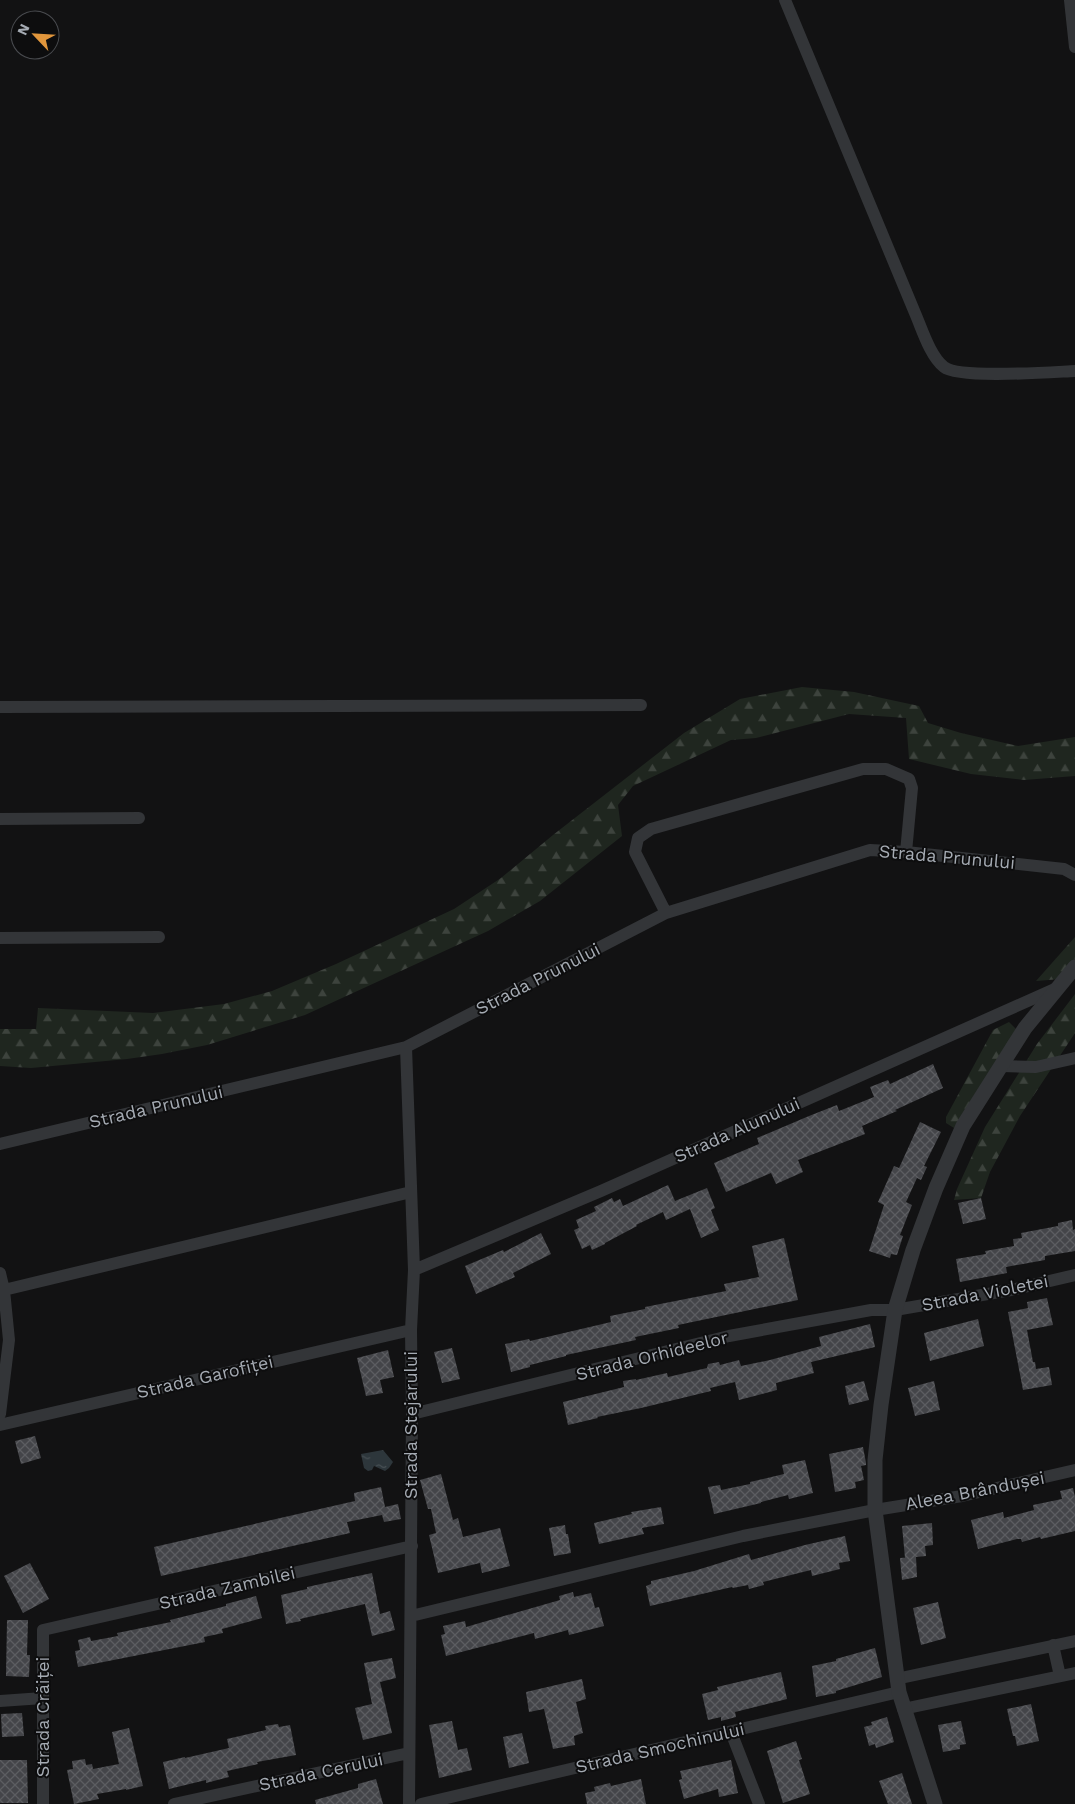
<svg xmlns="http://www.w3.org/2000/svg" width="1075" height="1804" font-family="'Work Sans',sans-serif">
<style>
.forest{fill:url(#forest-firs)}
.water{fill:url(#water-ripples)}
.building{fill:url(#building-cross-hatch)}
.lines{fill:none;stroke-linecap:round;stroke-linejoin:round}
.minor{stroke:#333538;stroke-width:12}
.tertiary{stroke:#333538;stroke-width:15}
.labels{text-anchor:middle;stroke-width:4;stroke-linejoin:round;paint-order:stroke}
.street-label{font-size:18px;fill:#a5abb3;stroke:#0d0d0e}
</style>
<defs>
<pattern id="forest-firs" width="22" height="20" patternUnits="userSpaceOnUse" patternTransform="scale(1.25)"><rect width="22" height="20" fill="#1f261f"/><path d="M5 1l3.5 6h-7zM16 11l3.5 6h-7z" fill="#3d433d"/></pattern>
<pattern id="water-ripples" width="26" height="14" patternUnits="userSpaceOnUse" patternTransform="scale(1.25)"><rect width="26" height="14" fill="#2d363b"/><path d="M2 4q2-2 4 0t4 0M15 11q2-2 4 0t4 0" fill="none" stroke="#485055"/></pattern>
<pattern id="building-cross-hatch" width="8" height="8" patternUnits="userSpaceOnUse" patternTransform="scale(1.25)"><rect width="8" height="8" fill="#444549"/><path d="M0 0l8 8M0 8l8-8" fill="none" stroke="#5c5d61"/></pattern>
</defs>
<rect width="100%" height="100%" fill="#121213"/>
<!-- forest -->
<path class="forest" d="M 802,687 L 854,692 L 919,706 L 928,723 L 961,733 L 1018,746 L 1075,737 L 1075,776 L 1024,780 L 971,774 L 909,759 L 906,718 L 849,714 L 756,738 L 731,740 L 633,786 L 618,805 L 622,836 L 540,901 L 488,931 L 305,1015 L 207,1045 L 162,1054 L 127,1059 L 31,1068 L 0,1066 L 0,1029 L 36,1029 L 38,1008 L 153,1013 L 224,1004 L 272,991 L 336,964 L 454,909 L 501,878 L 553,835 L 684,733 L 740,699 Z
M 1075,937 L 1075,964 L 1061,979 L 1036,981 Z
M 1075,994 L 1075,1033 L 1020,1116 L 990,1172 L 981,1198 L 954,1200 L 957,1189 L 985,1127 L 1037,1044 Z
M 1009,1022 L 1017,1030 L 954,1128 L 946,1123 L 946,1117 L 993,1030 Z"/>
<!-- water -->
<path class="water" d="M 383,1450 L 393,1462 L 389,1468 L 385,1471 L 374,1466 L 372,1470 L 368,1471 L 364,1468 L 361,1454 Z"/>
<!-- building -->
<path class="building" d="M 933,1064 L 943,1088 L 895,1110 L 897,1111 L 862,1126 L 865,1134 L 798,1160 L 803,1172 L 776,1184 L 771,1173 L 726,1192 L 714,1163 L 759,1144 L 757,1138 L 809,1116 L 837,1105 L 839,1111 L 874,1097 L 870,1087 L 888,1080 L 890,1084 Z
M 920,1122 L 941,1132 L 924,1166 L 927,1167 L 921,1180 L 917,1178 L 906,1202 L 912,1205 L 900,1235 L 903,1236 L 897,1255 L 891,1254 L 890,1258 L 869,1251 L 884,1205 L 878,1202 L 894,1166 L 899,1168 Z
M 668,1185 L 675,1201 L 707,1188 L 715,1208 L 711,1210 L 719,1230 L 701,1238 L 690,1209 L 666,1220 L 663,1212 L 636,1225 L 637,1226 L 605,1243 L 605,1244 L 592,1250 L 590,1245 L 582,1249 L 574,1230 L 579,1228 L 576,1220 L 596,1211 L 594,1207 L 612,1198 L 614,1202 L 620,1199 L 623,1206 Z
M 981,1198 L 986,1219 L 963,1224 L 958,1203 Z
M 1072,1220 L 1073,1230 L 1075,1229 L 1075,1251 L 1045,1256 L 1045,1260 L 1006,1267 L 1007,1273 L 960,1282 L 956,1259 L 986,1254 L 985,1251 L 1014,1246 L 1013,1239 L 1022,1238 L 1021,1233 L 1058,1226 L 1058,1223 Z
M 541,1233 L 551,1254 L 513,1273 L 515,1277 L 476,1294 L 465,1266 L 503,1250 L 504,1252 Z
M 784,1238 L 798,1300 L 678,1325 L 679,1328 L 635,1337 L 636,1340 L 566,1355 L 566,1356 L 530,1365 L 530,1367 L 511,1372 L 505,1344 L 529,1339 L 530,1341 L 611,1322 L 610,1316 L 645,1309 L 645,1307 L 726,1291 L 724,1284 L 759,1277 L 752,1246 Z
M 1047,1298 L 1053,1325 L 1027,1330 L 1033,1362 L 1035,1362 L 1036,1369 L 1049,1367 L 1052,1385 L 1023,1390 L 1008,1312 L 1028,1308 L 1027,1302 Z
M 978,1319 L 984,1346 L 930,1361 L 924,1333 Z
M 870,1324 L 875,1347 L 811,1362 L 814,1373 L 776,1383 L 777,1390 L 739,1400 L 735,1382 L 710,1388 L 711,1391 L 641,1408 L 597,1417 L 598,1418 L 568,1425 L 563,1402 L 624,1387 L 623,1381 L 636,1379 L 636,1380 L 667,1373 L 668,1377 L 707,1368 L 708,1364 L 719,1362 L 720,1365 L 739,1360 L 741,1366 L 770,1360 L 821,1346 L 819,1337 Z
M 452,1348 L 460,1379 L 442,1383 L 434,1352 Z
M 388,1350 L 394,1377 L 380,1380 L 383,1393 L 366,1396 L 357,1358 Z
M 864,1381 L 869,1400 L 849,1405 L 845,1386 Z
M 934,1381 L 940,1410 L 915,1416 L 908,1388 Z
M 35,1436 L 41,1458 L 21,1464 L 15,1441 Z
M 863,1447 L 866,1463 L 866,1465 L 861,1466 L 864,1480 L 855,1482 L 856,1488 L 835,1492 L 829,1454 Z
M 805,1460 L 813,1493 L 789,1499 L 788,1495 L 761,1502 L 761,1503 L 714,1514 L 708,1487 L 720,1485 L 721,1490 L 750,1484 L 750,1482 L 784,1474 L 782,1465 Z
M 441,1474 L 453,1520 L 458,1518 L 463,1537 L 500,1528 L 510,1566 L 482,1573 L 480,1563 L 438,1573 L 429,1535 L 436,1533 L 431,1509 L 428,1509 L 420,1480 Z
M 381,1487 L 385,1507 L 398,1504 L 401,1519 L 384,1522 L 382,1515 L 347,1522 L 350,1533 L 161,1576 L 154,1547 L 355,1501 L 354,1493 Z
M 1073,1488 L 1075,1497 L 1075,1531 L 1041,1539 L 1040,1537 L 1022,1542 L 1021,1539 L 1017,1539 L 978,1549 L 971,1520 L 1003,1512 L 1004,1518 L 1034,1510 L 1033,1505 L 1062,1499 L 1060,1491 Z
M 661,1507 L 664,1524 L 642,1528 L 644,1534 L 599,1544 L 594,1523 L 632,1514 L 631,1512 Z
M 932,1523 L 933,1545 L 925,1546 L 926,1556 L 916,1557 L 917,1577 L 902,1580 L 900,1558 L 914,1557 L 905,1558 L 902,1526 Z
M 565,1525 L 566,1534 L 568,1534 L 571,1553 L 554,1556 L 549,1528 Z
M 845,1536 L 850,1561 L 839,1563 L 840,1569 L 812,1576 L 811,1570 L 763,1582 L 764,1585 L 749,1589 L 748,1585 L 733,1588 L 732,1587 L 650,1606 L 646,1586 L 651,1584 L 651,1581 L 694,1571 L 749,1554 L 751,1560 L 805,1545 Z
M 30,1563 L 49,1599 L 23,1613 L 4,1576 Z
M 372,1573 L 380,1614 L 390,1611 L 395,1630 L 372,1636 L 365,1604 L 300,1619 L 301,1621 L 286,1624 L 281,1595 L 307,1589 L 307,1587 Z
M 573,1592 L 574,1597 L 591,1593 L 595,1608 L 599,1607 L 604,1626 L 569,1635 L 568,1630 L 535,1639 L 534,1633 L 446,1656 L 441,1635 L 445,1634 L 443,1626 L 465,1621 L 466,1627 L 560,1600 L 559,1596 Z
M 256,1596 L 262,1618 L 222,1629 L 223,1633 L 204,1637 L 205,1642 L 78,1667 L 75,1651 L 80,1650 L 78,1640 L 90,1637 L 91,1641 L 118,1636 L 117,1633 L 171,1622 L 170,1620 L 226,1606 L 226,1604 Z
M 938,1602 L 946,1638 L 921,1645 L 913,1608 Z
M 7,1620 L 28,1620 L 27,1655 L 30,1655 L 29,1677 L 6,1676 Z
M 875,1648 L 882,1677 L 836,1691 L 836,1693 L 816,1697 L 812,1666 L 836,1661 L 836,1659 Z
M 392,1658 L 396,1678 L 380,1682 L 392,1733 L 363,1740 L 355,1708 L 372,1704 L 364,1663 Z
M 781,1672 L 787,1699 L 735,1712 L 736,1717 L 721,1721 L 721,1717 L 708,1720 L 702,1694 L 718,1690 L 717,1687 Z
M 582,1679 L 586,1699 L 576,1702 L 583,1733 L 574,1736 L 575,1745 L 553,1749 L 544,1709 L 529,1712 L 526,1692 Z
M 1031,1704 L 1039,1741 L 1017,1746 L 1015,1736 L 1013,1736 L 1007,1709 Z
M 22,1713 L 24,1736 L 2,1737 L 1,1714 Z
M 887,1717 L 894,1742 L 876,1748 L 875,1744 L 869,1746 L 864,1727 L 872,1725 L 871,1722 Z
M 452,1721 L 458,1750 L 467,1748 L 472,1770 L 439,1778 L 429,1725 Z
M 961,1721 L 966,1744 L 960,1745 L 960,1749 L 943,1752 L 938,1725 Z
M 278,1724 L 279,1727 L 290,1725 L 296,1755 L 257,1762 L 258,1764 L 227,1771 L 229,1777 L 206,1783 L 206,1780 L 169,1789 L 163,1762 L 185,1757 L 185,1758 L 229,1748 L 227,1739 L 266,1730 L 265,1726 Z
M 129,1728 L 143,1786 L 126,1790 L 126,1789 L 97,1794 L 99,1799 L 74,1804 L 67,1770 L 73,1769 L 72,1761 L 85,1759 L 86,1765 L 92,1764 L 93,1769 L 119,1764 L 112,1732 Z
M 522,1733 L 529,1763 L 509,1768 L 503,1737 Z
M 796,1741 L 802,1759 L 799,1760 L 810,1794 L 783,1803 L 767,1751 Z
M 0,1760 L 27,1760 L 28,1803 L 0,1803 Z
M 731,1760 L 738,1793 L 719,1797 L 718,1789 L 684,1799 L 679,1780 L 682,1779 L 680,1771 Z
M 902,1773 L 912,1804 L 888,1804 L 879,1781 Z
M 376,1779 L 383,1804 L 316,1804 L 315,1800 L 358,1788 L 358,1784 Z
M 641,1779 L 646,1804 L 587,1804 L 585,1793 L 595,1791 L 594,1787 L 610,1783 L 611,1786 Z"/>
<g class="lines">
<!-- minor -->
<path class="minor" d="M 785,0 L 915,313 C 922,329 930,356 944,367 C 959,379 1052,372 1075,371
M 1070,0 L 1075,47
M 0,707 L 641,705
M 0,819 L 139,818
M 666,913 L 635,852 L 638,838 L 651,829 L 863,769 L 886,769 L 909,779 L 912,788 L 906,852
M 0,938 L 159,937
M 406,1047 L 414,1270 L 411,1330 L 412,1414 L 409,1804
M 1002,1066 L 1036,1067 L 1075,1058
M 0,1144 L 406,1047 L 666,913 L 870,850 L 906,852 L 1064,869 L 1075,875
M 414,1270 L 601,1191 L 1057,988
M 0,1273 L 4,1290 L 9,1340 L 0,1414
M 4,1290 L 411,1192
M 412,1414 L 729,1336 L 871,1310 L 895,1310 L 1011,1290 L 1075,1275
M 0,1425 L 411,1330
M 411,1616 L 743,1536 L 875,1510 L 962,1496 L 1075,1470
M 1053,1645 L 1060,1676
M 896,1679 L 1075,1641
M 0,1701 L 43,1698
M 903,1709 L 1075,1673
M 731,1732 L 759,1804
M 43,1804 L 43,1630 L 412,1546
M 174,1804 L 409,1753
M 421,1804 L 899,1692"/>
<!-- tertiary -->
<path class="tertiary" d="M 935,1804 L 899,1692 L 875,1510 L 875,1460 L 881,1405 L 895,1310 L 913,1250 L 936,1188 L 963,1126 L 1025,1028 L 1075,967"/>
</g>
<g class="labels">
<!-- street labels -->
<g class="street-label">
<text transform="translate(947 857) rotate(5)" y="6">Strada Prunului</text>
<text transform="translate(538 979) rotate(-27)" y="6">Strada Prunului</text>
<text transform="translate(156 1107) rotate(-13)" y="6">Strada Prunului</text>
<text transform="translate(737 1130) rotate(-24)" y="6">Strada Alunului</text>
<text transform="translate(985 1293) rotate(-11)" y="6">Strada Violetei</text>
<text transform="translate(652 1356) rotate(-14)" y="6">Strada Orhideelor</text>
<text transform="translate(205 1377) rotate(-13)" y="6">Strada Garofiței</text>
<text transform="translate(411 1425) rotate(-90)" y="6">Strada Stejarului</text>
<text transform="translate(975 1491) rotate(-11)" y="6">Aleea Brândușei</text>
<text transform="translate(227 1588) rotate(-13)" y="6">Strada Zambilei</text>
<text transform="translate(43 1717) rotate(-90)" y="6">Strada Crăiței</text>
<text transform="translate(660 1748) rotate(-13)" y="6">Strada Smochinului</text>
<text transform="translate(321 1772) rotate(-12)" y="6">Strada Cerului</text>
</g>
</g>
<!-- north arrow -->
<g transform="translate(35 35) rotate(295)"><circle r="24" fill="#0d0d0e" stroke="#4a4c50"/>
<path d="M0-4L9 19L0 12L-9 19Z" fill="#e1963c"/>
<text y="-8" font-size="14" font-weight="bold" text-anchor="middle" fill="#a5abb3">N</text>
</g>
</svg>
